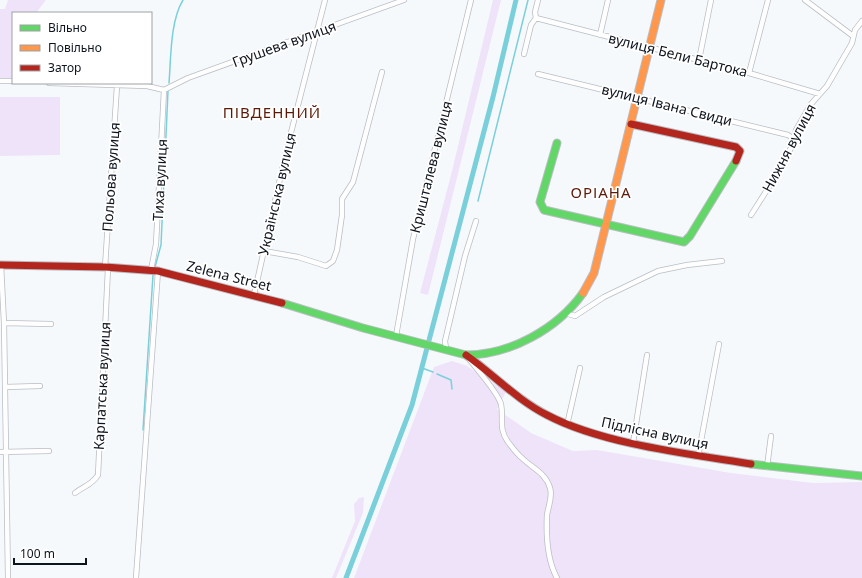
<svg xmlns="http://www.w3.org/2000/svg" width="862" height="578" font-family="'Noto Sans',sans-serif">
<style>
.green{fill:#efe3fa}
.lines{fill:none;stroke-linecap:round;stroke-linejoin:round}
.stream{stroke:#7ad0da;stroke-width:1.5}
.canal{stroke:#7ad0da;stroke-width:5}
.street-casing{stroke:#b9bec4;stroke-width:6}
.fast-casing{stroke:#b9bec4;stroke-width:9}
.slow-casing{stroke:#b9bec4;stroke-width:9}
.jam-casing{stroke:#b9bec4;stroke-width:9}
.street{stroke:#fefeff;stroke-width:4.5}
.fast{stroke:#63d668;stroke-width:7}
.slow{stroke:#ff974d;stroke-width:7}
.jam{stroke:#b3261e;stroke-width:7}
.labels{text-anchor:middle;stroke-width:3.5;stroke-linejoin:round;paint-order:stroke}
.street-label{font-size:14px;fill:#0e141e;stroke:#fff}
.neighbourhood-label{font-size:15px;letter-spacing:1px;fill:#5b1a07;stroke:#fff}
</style>
<rect width="100%" height="100%" fill="#f6f9fc"/>
<!-- green -->
<path class="green" d="M 8,0 L 46,0 L 36,13 L 13,13 L 13,80 L 0,79 L 0,9 L 5,9 Z
M 493,0 L 501,0 L 428,295 L 420,293 L 451,175 Z
M 0,97 L 60,97 L 60,155 L 0,156 Z
M 452,361 L 467,366 L 506,392 L 497,409 L 531,433 L 573,451 L 597,450 L 731,473 L 813,483 L 862,482 L 862,578 L 354,578 L 434,367 Z
M 364,497 L 363,513 L 336,578 L 332,578 L 355,521 L 354,504 L 359,498 Z"/>
<g class="lines">
<!-- stream -->
<path class="stream" d="M 169,83 C 171,59 170,21 183,0
M 478,201 L 528,0
M 155,267 L 161,245 L 168,91
M 422,368 L 433,372
M 437,374 L 451,380 L 452,389
M 143,430 L 153,275"/>
<!-- canal -->
<path class="canal" d="M 346,578 L 412,405 L 493,97 L 516,0"/>
<defs>
<path id="street" d="M 805,0 L 853,36
M 536,18 L 749,73 L 820,94
M 600,35 L 608,0
M 524,54 L 531,25 L 536,18 L 535,12 L 538,0
M 699,60 L 711,0
M 749,73 L 768,0
M 538,74 L 788,135 L 794,139
M 0,81 L 13,81
M 49,83 L 147,86 L 164,90
M 164,90 L 188,78 L 404,0
M 751,215 L 779,171 L 793,144 L 796,130 L 811,104 L 827,86 L 852,43 L 855,30 L 862,21
M 264,251 L 298,257 L 326,266 L 333,261 L 337,250 L 342,215 L 342,199 L 353,182 L 382,72
M 1,265 L 4,323 L 8,578
M 105,267 L 117,86
M 151,270 L 156,244 L 164,90
M 254,295 L 286,152 L 325,0
M 565,313 L 575,316 L 604,297 L 658,271 L 687,265 L 722,261
M 4,323 L 51,324
M 396,336 L 413,239 L 471,0
M 446,349 L 445,341 L 465,256 L 476,221
M 469,359 C 478,371 497,391 501,404 C 504,419 498,428 508,442 C 512,447 517,454 522,458 C 532,468 546,473 550,488 C 553,497 548,507 547,515 C 546,536 547,560 557,578
M 5,387 L 40,386
M 567,425 L 580,368
M 633,443 L 647,355
M 0,452 L 49,451
M 698,457 L 719,344
M 767,467 L 771,436
M 75,493 C 84,486 92,485 98,475 L 108,268
M 136,578 L 158,271"/>
<path id="fast" d="M 557,143 L 540,202 L 544,210 L 684,242 L 690,236 L 736,161
M 282,303 L 363,328 L 466,355 C 510,355 557,329 583,293
M 751,464 L 862,476"/>
<path id="slow" d="M 583,293 L 594,273 L 661,0"/>
<path id="jam" d="M 631,124 L 736,147 L 740,151 L 736,161
M 0,265 L 105,267 L 158,271 L 282,303
M 466,355 C 493,374 517,400 547,415 C 602,444 689,454 751,464"/>
</defs>
<!-- street casing -->
<use href="#street" class="street-casing"/>
<!-- fast casing -->
<use href="#fast" class="fast-casing"/>
<!-- slow casing -->
<use href="#slow" class="slow-casing"/>
<!-- jam casing -->
<use href="#jam" class="jam-casing"/>
<!-- street -->
<use href="#street" class="street"/>
<!-- fast -->
<use href="#fast" class="fast"/>
<!-- slow -->
<use href="#slow" class="slow"/>
<!-- jam -->
<use href="#jam" class="jam"/>
</g>
<g class="labels">
<!-- street labels -->
<g class="street-label">
<text transform="translate(284 44) rotate(-20)" y="5">Грушева вулиця</text>
<text transform="translate(678 55) rotate(14)" y="5">вулиця Бели Бартока</text>
<text transform="translate(667 105) rotate(14)" y="5">вулиця Івана Свиди</text>
<text transform="translate(789 148) rotate(-62)" y="5">Нижня вулиця</text>
<text transform="translate(431 167) rotate(-76)" y="5">Кришталева вулиця</text>
<text transform="translate(111 177) rotate(-86)" y="5">Польова вулиця</text>
<text transform="translate(160 180) rotate(-87)" y="5">Тиха вулиця</text>
<text transform="translate(277 194) rotate(-77)" y="5">Українська вулиця</text>
<text transform="translate(229 276) rotate(14)" y="5">Zelena Street</text>
<text transform="translate(102 386) rotate(-87)" y="5">Карпатська вулиця</text>
<text transform="translate(655 433) rotate(12)" y="5">Підлісна вулиця</text>
</g>
<!-- neighbourhood labels -->
<g class="neighbourhood-label">
<text x="272" y="118">ПІВДЕННИЙ</text>
<text x="601" y="198">ОРІАНА</text>
</g>
</g>
<!-- legend -->
<rect x="12" y="12" width="140" height="72" fill="#ffffff" stroke="#9fa1a5"/>
<rect x="20" y="25" width="20" height="6" fill="#63d668" stroke="#9fa1a5"/>
<text x="48" y="32" font-size="12" fill="#0e141e">Вільно</text>
<rect x="20" y="45" width="20" height="6" fill="#ff974d" stroke="#9fa1a5"/>
<text x="48" y="52" font-size="12" fill="#0e141e">Повільно</text>
<rect x="20" y="65" width="20" height="6" fill="#b3261e" stroke="#9fa1a5"/>
<text x="48" y="72" font-size="12" fill="#0e141e">Затор</text>
<!-- scale -->
<path d="M14 558v6h72v-6" fill="none" stroke="#0e141e" stroke-width="2"/>
<text x="20" y="558" font-size="12" fill="#0e141e" stroke="#ffffff" stroke-width="3" paint-order="stroke">100 m</text>
</svg>
